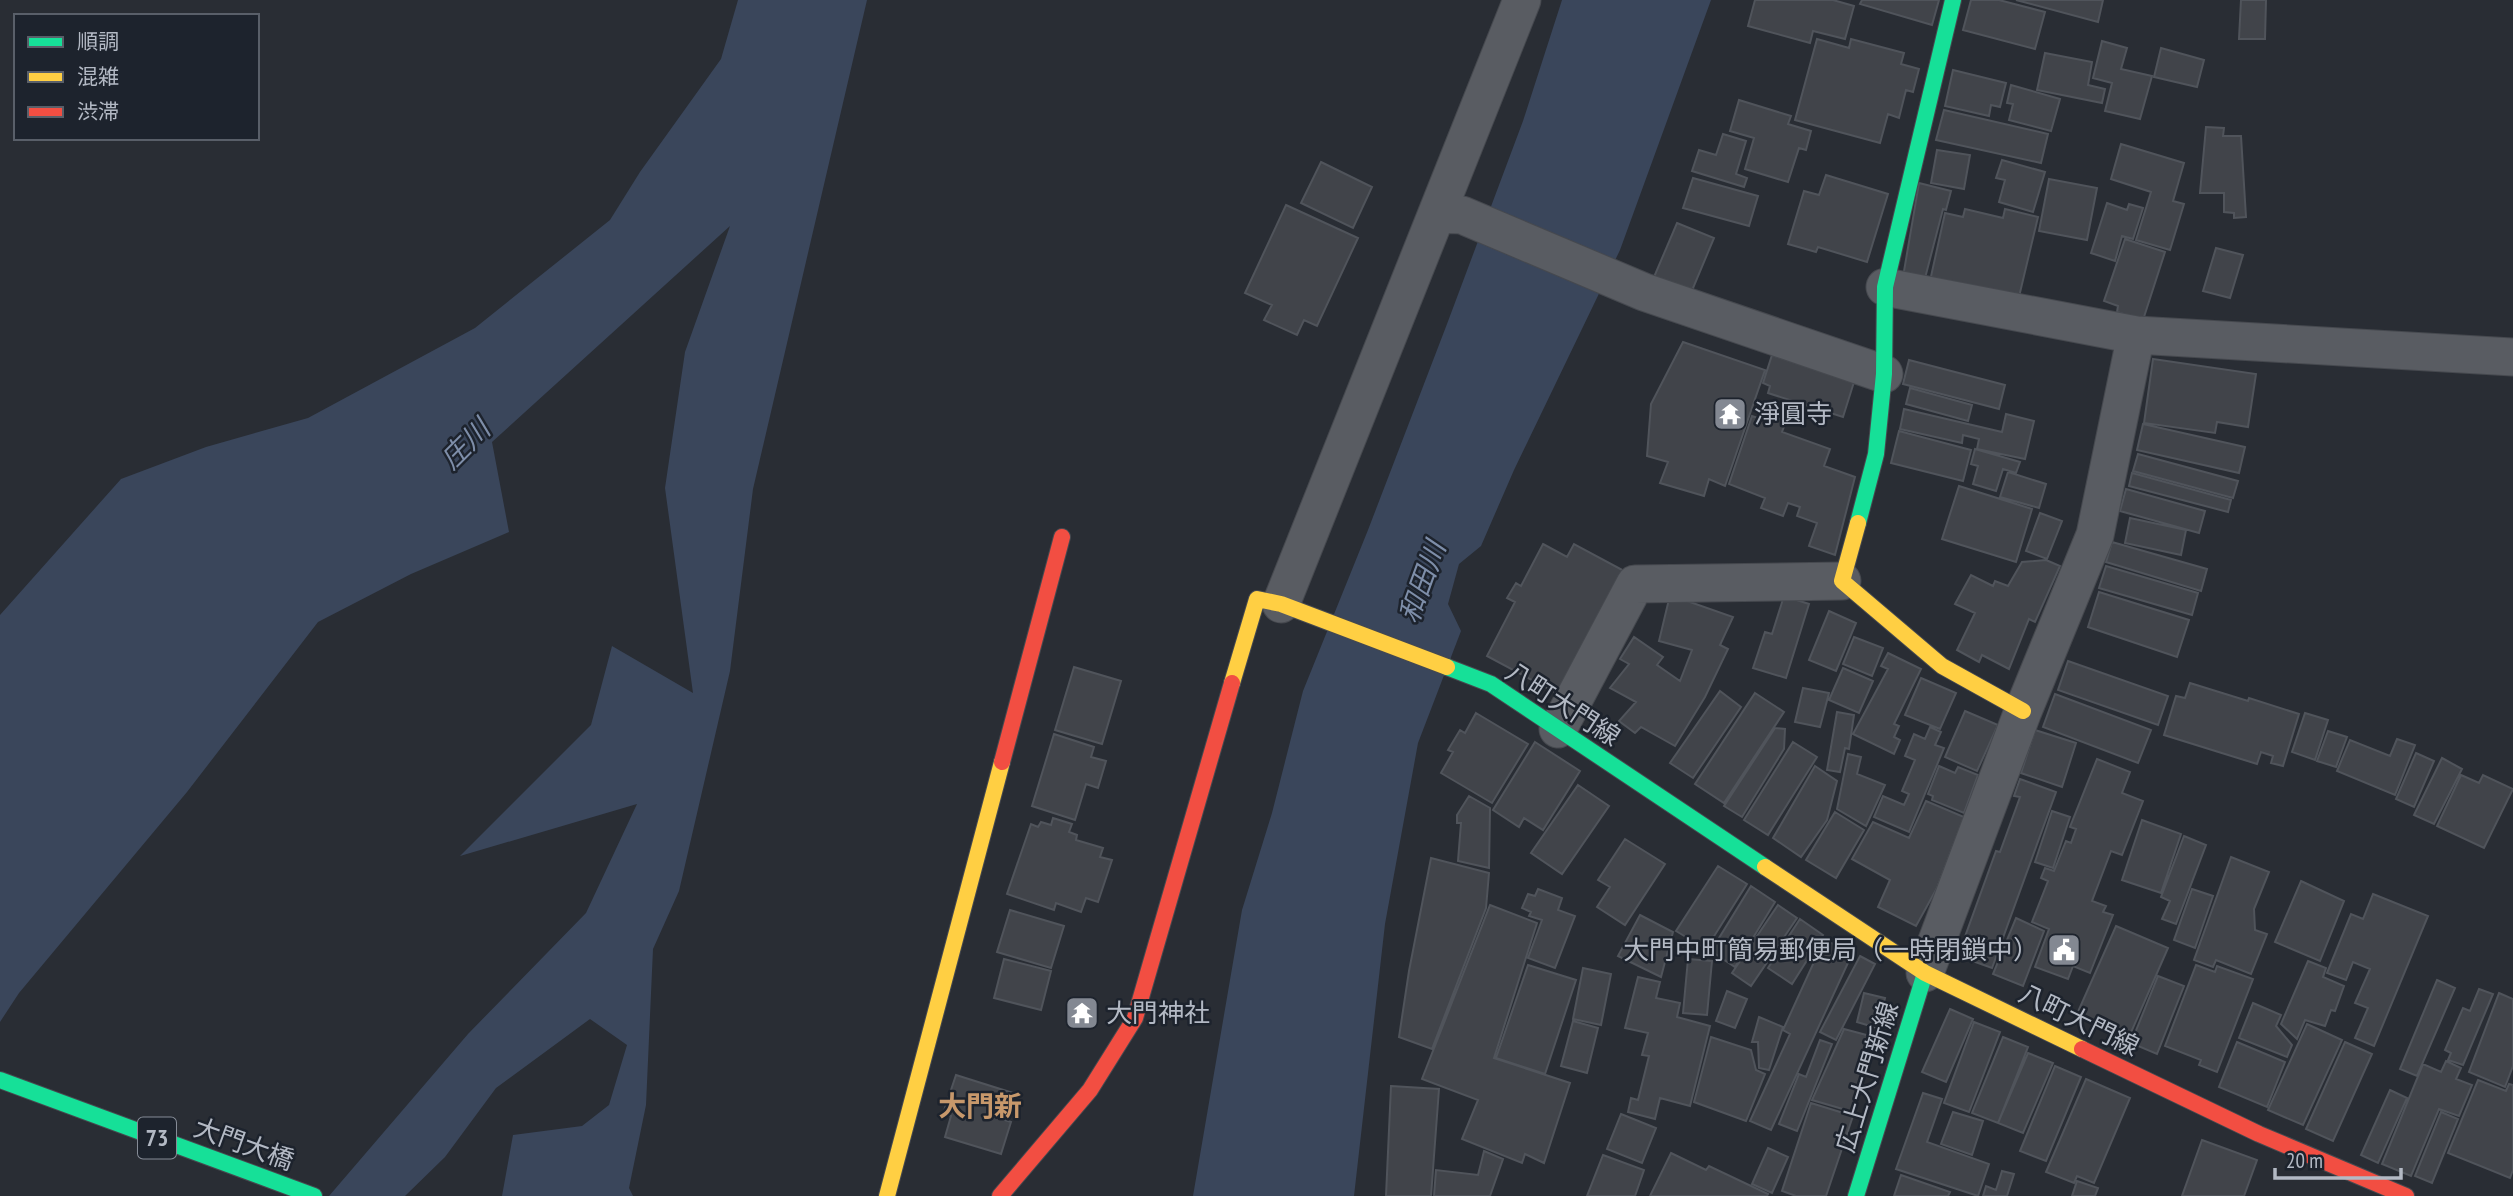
<svg xmlns="http://www.w3.org/2000/svg" width="2513" height="1196" font-family="'PT Sans Narrow','Noto Sans JP',sans-serif">
<style>
.water{fill:#3a465b}
.building{fill:#41444a;stroke:#50545b;stroke-width:2}
.lines{fill:none;stroke-linecap:round;stroke-linejoin:round}
.street-casing{stroke:#46494f;stroke-width:39}
.fast-casing{stroke:#46494f;stroke-width:18}
.slow-casing{stroke:#46494f;stroke-width:18}
.jam-casing{stroke:#46494f;stroke-width:18}
.street{stroke:#595c62;stroke-width:37}
.fast{stroke:#16e098;stroke-width:16}
.slow{stroke:#ffcf43;stroke-width:16}
.jam{stroke:#f24e42;stroke-width:16}
.labels{text-anchor:middle;stroke-width:5;stroke-linejoin:round;paint-order:stroke}
.shield{fill:#1d232d;stroke:#868c97;stroke-width:2}
.shield-label{font-size:24px;font-weight:bold;fill:#b3b9c4}
.poi-label{font-size:26px;fill:#b3b9c4;stroke:#1d232d;text-anchor:start}
.street-label{font-size:26px;fill:#b3b9c4;stroke:#1d232d}
.water-label{font-size:28px;font-style:italic;fill:#7e8ea9;stroke:#1d232d}
.neighbourhood-label{font-size:28px;font-weight:bold;fill:#c7986b;stroke:#1d232d}
</style>
<rect width="100%" height="100%" fill="#292d34"/>
<!-- water -->
<path class="water" d="M 738,0 L 867,0 L 753,489 L 730,671 L 679,891 L 653,949 L 646,1105 L 629,1188 L 633,1196 L 502,1196 L 513,1135 L 582,1126 L 609,1105 L 627,1045 L 590,1019 L 496,1088 L 445,1157 L 405,1196 L 329,1196 L 468,1034 L 586,913 L 637,804 L 460,856 L 591,725 L 612,646 L 693,693 L 665,488 L 685,352 L 730,226 L 492,442 L 509,532 L 411,574 L 318,622 L 187,792 L 19,993 L 0,1022 L 0,615 L 121,479 L 206,447 L 308,418 L 475,328 L 610,220 L 640,172 L 721,59 Z
M 1562,0 L 1711,0 L 1620,250 L 1514,470 L 1481,546 L 1459,564 L 1448,604 L 1461,631 L 1418,743 L 1385,924 L 1354,1196 L 1193,1196 L 1242,910 L 1272,813 L 1303,691 L 1368,530 L 1447,324 L 1523,121 Z"/>
<!-- building -->
<path class="building" d="M 1755,0 L 1833,0 L 1854,6 L 1845,39 L 1813,31 L 1810,43 L 1748,26 Z
M 1862,0 L 1939,0 L 1932,25 L 1860,4 Z
M 1971,0 L 1999,0 L 2045,12 L 2035,49 L 1963,30 Z
M 2016,0 L 2103,0 L 2098,22 Z
M 2241,0 L 2266,0 L 2265,39 L 2239,39 Z
M 1817,39 L 1849,48 L 1851,39 L 1904,53 L 1901,64 L 1919,69 L 1913,92 L 1906,90 L 1899,118 L 1888,114 L 1880,143 L 1795,120 Z
M 2102,41 L 2127,48 L 2121,69 L 2152,76 L 2140,119 L 2105,111 L 2112,83 L 2093,78 Z
M 2161,48 L 2204,60 L 2197,87 L 2154,77 Z
M 2045,53 L 2092,62 L 2088,85 L 2105,89 L 2102,103 L 2037,90 Z
M 1953,70 L 2006,83 L 2000,107 L 1991,105 L 1989,116 L 1945,106 Z
M 2011,85 L 2060,99 L 2051,131 L 2009,120 L 2013,104 L 2007,103 Z
M 1739,100 L 1791,116 L 1788,124 L 1811,131 L 1806,150 L 1799,148 L 1788,182 L 1745,169 L 1754,138 L 1730,131 Z
M 1944,110 L 2048,134 L 2041,163 L 1936,140 Z
M 2206,127 L 2224,128 L 2223,136 L 2241,136 L 2246,217 L 2234,218 L 2234,213 L 2224,212 L 2224,193 L 2200,193 Z
M 1723,134 L 1746,141 L 1736,174 L 1747,178 L 1744,187 L 1692,171 L 1699,150 L 1716,155 Z
M 2121,144 L 2184,163 L 2173,201 L 2184,204 L 2170,250 L 2136,240 L 2151,192 L 2111,179 Z
M 1937,150 L 1970,155 L 1964,189 L 1931,183 Z
M 2002,160 L 2045,172 L 2033,212 L 1999,202 L 2005,180 L 1996,178 Z
M 1321,162 L 1372,187 L 1353,228 L 1301,203 Z
M 1826,175 L 1888,194 L 1867,262 L 1818,247 L 1816,252 L 1788,244 L 1804,191 L 1819,195 Z
M 1693,178 L 1758,196 L 1749,226 L 1683,208 Z
M 2049,179 L 2097,188 L 2087,240 L 2039,231 Z
M 1919,183 L 1951,191 L 1946,210 L 1943,209 L 1924,282 L 1903,277 Z
M 2107,203 L 2127,210 L 2129,204 L 2143,208 L 2133,239 L 2122,236 L 2115,261 L 2091,253 Z
M 1286,205 L 1358,238 L 1317,326 L 1304,320 L 1297,335 L 1264,320 L 1272,305 L 1245,293 Z
M 1965,209 L 2003,218 L 2005,209 L 2038,217 L 2018,301 L 1930,281 L 1945,213 L 1963,217 Z
M 1677,223 L 1714,238 L 1691,293 L 1654,277 Z
M 2125,239 L 2165,252 L 2143,320 L 2117,312 L 2118,306 L 2104,301 Z
M 2216,248 L 2243,255 L 2230,298 L 2203,291 Z
M 1683,342 L 1765,370 L 1725,486 L 1709,479 L 1704,496 L 1660,483 L 1668,462 L 1647,456 L 1651,404 Z
M 1772,355 L 1854,382 L 1843,417 L 1768,393 L 1770,386 L 1763,383 Z
M 2153,359 L 2256,374 L 2248,427 L 2217,422 L 2215,433 L 2144,423 Z
M 1909,360 L 2005,385 L 1999,409 L 1903,384 Z
M 1910,388 L 1972,405 L 1968,421 L 1906,404 Z
M 1904,409 L 2002,432 L 2006,414 L 2034,421 L 2025,459 L 1977,449 L 1979,439 L 1963,435 L 1962,443 L 1900,429 Z
M 1760,412 L 1786,421 L 1782,432 L 1830,449 L 1824,466 L 1855,477 L 1835,555 L 1809,546 L 1817,523 L 1797,516 L 1800,507 L 1788,503 L 1783,516 L 1761,508 L 1765,498 L 1729,484 L 1752,416 L 1758,418 Z
M 2143,424 L 2245,447 L 2239,473 L 2137,450 Z
M 1899,431 L 1971,450 L 1963,481 L 1891,463 Z
M 1975,449 L 2020,462 L 2016,473 L 2003,469 L 1996,491 L 1973,484 L 1978,466 L 1971,464 Z
M 2138,454 L 2238,481 L 2233,498 L 2133,471 Z
M 2008,472 L 2046,484 L 2039,508 L 2000,497 Z
M 2132,473 L 2231,500 L 2228,512 L 2129,486 Z
M 1959,486 L 2032,509 L 2016,562 L 1942,539 Z
M 2126,489 L 2205,511 L 2199,533 L 2120,511 Z
M 2040,513 L 2062,521 L 2047,559 L 2026,551 Z
M 2130,518 L 2186,530 L 2181,555 L 2125,543 Z
M 2112,542 L 2207,569 L 2201,591 L 2106,562 Z
M 1543,544 L 1567,557 L 1574,544 L 1626,572 L 1560,695 L 1487,656 L 1515,602 L 1507,598 L 1516,583 L 1521,586 Z
M 2046,560 L 2060,566 L 2035,622 L 2029,619 L 2009,669 L 1982,655 L 1979,662 L 1957,650 L 1975,613 L 1955,604 L 1971,575 L 1993,586 L 1995,581 L 2008,586 L 2022,562 Z
M 2106,566 L 2198,593 L 2192,615 L 2099,588 Z
M 2099,592 L 2189,620 L 2177,657 L 2088,627 Z
M 1670,595 L 1733,617 L 1720,645 L 1728,649 L 1705,697 L 1675,746 L 1641,727 L 1635,733 L 1619,721 L 1636,702 L 1610,688 L 1629,664 L 1620,659 L 1634,637 L 1663,657 L 1657,665 L 1680,681 L 1692,650 L 1659,641 Z
M 1784,596 L 1809,604 L 1786,678 L 1753,668 L 1765,632 L 1772,634 Z
M 1829,611 L 1856,623 L 1836,671 L 1809,660 Z
M 1854,637 L 1883,648 L 1872,676 L 1843,664 Z
M 1888,653 L 1921,669 L 1894,724 L 1899,726 L 1894,737 L 1900,740 L 1894,754 L 1853,734 L 1888,669 L 1881,666 Z
M 2068,661 L 2168,696 L 2158,725 L 2058,690 Z
M 1074,667 L 1121,681 L 1102,744 L 1055,730 Z
M 1843,668 L 1873,681 L 1859,713 L 1829,700 Z
M 1921,678 L 1956,693 L 1940,729 L 1905,715 Z
M 2190,683 L 2248,701 L 2249,698 L 2299,714 L 2283,766 L 2271,763 L 2273,756 L 2261,752 L 2257,764 L 2164,735 L 2176,696 L 2185,698 Z
M 1803,688 L 1829,693 L 1820,727 L 1795,722 Z
M 1720,691 L 1741,707 L 1693,778 L 1670,763 Z
M 1755,693 L 1784,712 L 1724,803 L 1695,784 Z
M 2055,694 L 2151,730 L 2138,763 L 2043,727 Z
M 1965,711 L 1998,725 L 1977,771 L 1945,757 Z
M 1837,712 L 1854,715 L 1849,749 L 1845,748 L 1840,772 L 1827,770 Z
M 1476,713 L 1528,744 L 1492,803 L 1441,773 L 1453,752 L 1448,750 L 1460,730 L 1465,733 Z
M 2305,713 L 2328,720 L 2315,760 L 2292,752 Z
M 1930,727 L 1941,732 L 1935,745 L 1944,748 L 1909,832 L 1874,817 L 1883,796 L 1904,805 L 1909,794 L 1902,791 L 1915,760 L 1905,756 L 1914,734 L 1925,739 Z
M 1775,728 L 1785,729 L 1784,749 L 1742,817 L 1724,806 Z
M 2035,730 L 2076,743 L 2062,787 L 2021,773 Z
M 2328,731 L 2347,737 L 2336,767 L 2317,761 Z
M 1054,734 L 1094,747 L 1091,757 L 1106,761 L 1098,788 L 1086,784 L 1075,820 L 1032,806 Z
M 2397,739 L 2415,745 L 2395,795 L 2337,771 L 2350,740 L 2390,756 Z
M 1535,742 L 1580,771 L 1543,830 L 1524,818 L 1519,827 L 1493,810 Z
M 1793,742 L 1817,757 L 1768,835 L 1744,820 Z
M 2416,753 L 2434,761 L 2414,807 L 2396,799 Z
M 1848,754 L 1861,757 L 1857,774 L 1885,785 L 1866,826 L 1837,809 Z
M 2442,758 L 2462,769 L 2434,824 L 2414,815 Z
M 2097,759 L 2130,772 L 2122,793 L 2143,801 L 2122,855 L 2111,851 L 2092,901 L 2106,906 L 2103,912 L 2113,915 L 2090,973 L 2073,966 L 2068,979 L 2035,967 L 2049,929 L 2032,922 L 2048,881 L 2041,878 L 2045,868 L 2054,871 L 2066,841 L 2071,843 L 2076,829 L 2070,827 Z
M 1815,766 L 1837,781 L 1827,820 L 1801,857 L 1773,838 Z
M 1939,766 L 1955,773 L 1958,767 L 1978,775 L 1964,813 L 1932,800 L 1933,796 L 1928,794 Z
M 2461,775 L 2479,783 L 2483,775 L 2513,789 L 2484,848 L 2437,826 Z
M 2020,779 L 2056,792 L 1992,968 L 1958,956 L 1996,851 L 2000,852 L 2020,797 L 2014,796 Z
M 1578,785 L 1609,806 L 1562,874 L 1531,853 Z
M 1469,796 L 1490,808 L 1489,868 L 1458,861 L 1461,823 L 1457,823 L 1457,815 Z
M 1926,801 L 1964,817 L 1937,888 L 1916,926 L 1878,907 L 1890,880 L 1852,859 L 1873,822 L 1909,838 Z
M 2052,811 L 2070,817 L 2053,868 L 2035,862 Z
M 1835,812 L 1864,830 L 1836,878 L 1806,860 Z
M 1053,818 L 1072,824 L 1069,832 L 1077,835 L 1076,840 L 1103,848 L 1100,857 L 1112,860 L 1098,902 L 1086,898 L 1081,912 L 1056,903 L 1054,910 L 1007,894 L 1031,824 L 1038,827 L 1041,822 L 1051,825 Z
M 2142,820 L 2181,834 L 2161,893 L 2122,880 Z
M 2184,836 L 2206,845 L 2176,924 L 2162,919 L 2170,901 L 2161,897 Z
M 1625,839 L 1665,864 L 1625,925 L 1597,907 L 1610,887 L 1598,880 Z
M 2231,857 L 2269,872 L 2254,909 L 2255,930 L 2267,934 L 2251,974 L 2216,960 L 2213,967 L 2194,960 Z
M 1431,858 L 1489,873 L 1486,908 L 1432,1049 L 1399,1037 L 1409,971 Z
M 1718,866 L 1747,884 L 1706,949 L 1676,931 Z
M 2301,881 L 2344,901 L 2320,961 L 2275,942 Z
M 1751,886 L 1775,902 L 1735,967 L 1711,951 Z
M 1538,889 L 1562,898 L 1558,910 L 1575,916 L 1555,968 L 1528,958 L 1542,920 L 1529,916 L 1531,912 L 1522,908 L 1528,894 L 1535,896 Z
M 2192,889 L 2213,896 L 2195,948 L 2174,940 Z
M 2373,894 L 2428,916 L 2374,1046 L 2355,1038 L 2368,1008 L 2355,1003 L 2370,969 L 2353,962 L 2346,980 L 2327,973 L 2351,914 L 2363,919 Z
M 1490,905 L 1537,923 L 1494,1058 L 1570,1083 L 1544,1163 L 1525,1154 L 1522,1163 L 1462,1139 L 1478,1100 L 1422,1079 Z
M 1778,905 L 1797,918 L 1751,986 L 1732,973 Z
M 1010,910 L 1064,926 L 1051,968 L 997,952 Z
M 1640,915 L 1673,932 L 1661,977 L 1618,956 Z
M 2016,918 L 2044,931 L 2023,986 L 1993,974 Z
M 1800,919 L 1823,935 L 1792,984 L 1768,968 Z
M 2116,926 L 2168,948 L 2129,1037 L 2077,1014 Z
M 1824,940 L 1853,952 L 1771,1130 L 1750,1121 L 1790,1034 L 1783,1030 Z
M 1860,956 L 1875,964 L 1836,1040 L 1820,1032 Z
M 1004,959 L 1051,971 L 1041,1010 L 994,998 Z
M 1688,959 L 1712,961 L 1707,1015 L 1683,1013 Z
M 2308,961 L 2326,968 L 2323,977 L 2344,986 L 2335,1011 L 2331,1010 L 2325,1026 L 2305,1020 L 2297,1039 L 2281,1024 Z
M 1528,965 L 1576,980 L 1545,1074 L 1496,1058 Z
M 2196,965 L 2215,972 L 2217,966 L 2253,979 L 2217,1072 L 2199,1065 L 2201,1060 L 2165,1046 Z
M 1583,968 L 1611,974 L 1601,1025 L 1573,1019 Z
M 2158,976 L 2184,986 L 2157,1054 L 2131,1043 Z
M 1638,977 L 1660,982 L 1656,998 L 1680,1003 L 1677,1017 L 1710,1026 L 1690,1106 L 1660,1098 L 1655,1119 L 1628,1112 L 1631,1098 L 1638,1100 L 1649,1056 L 1642,1055 L 1648,1033 L 1625,1028 Z
M 2437,980 L 2455,988 L 2417,1076 L 2400,1069 Z
M 2479,989 L 2493,994 L 2463,1065 L 2448,1060 L 2451,1053 L 2445,1050 L 2463,1008 L 2470,1011 Z
M 1727,991 L 1747,999 L 1735,1028 L 1716,1021 Z
M 1864,993 L 1885,998 L 1877,1028 L 1857,1022 Z
M 2499,993 L 2513,999 L 2513,1066 L 2505,1087 L 2469,1072 Z
M 2253,1003 L 2281,1015 L 2276,1026 L 2292,1045 L 2287,1057 L 2239,1038 Z
M 1950,1009 L 1973,1019 L 1946,1082 L 1922,1072 Z
M 1759,1017 L 1783,1027 L 1769,1070 L 1759,1068 L 1758,1042 L 1752,1042 Z
M 1573,1021 L 1598,1028 L 1587,1073 L 1561,1066 Z
M 1974,1022 L 2000,1032 L 1969,1112 L 1944,1103 Z
M 2307,1024 L 2342,1040 L 2303,1125 L 2268,1110 Z
M 1844,1029 L 1874,1037 L 1853,1112 L 1812,1100 Z
M 1711,1037 L 1751,1050 L 1756,1070 L 1765,1074 L 1746,1121 L 1694,1102 Z
M 2003,1037 L 2028,1047 L 1998,1123 L 1972,1113 Z
M 1820,1040 L 1832,1044 L 1797,1131 L 1779,1124 L 1799,1074 L 1806,1077 Z
M 2237,1042 L 2285,1062 L 2267,1107 L 2219,1087 Z
M 2345,1042 L 2372,1054 L 2333,1141 L 2306,1129 Z
M 2028,1053 L 2053,1063 L 2023,1133 L 1998,1123 Z
M 2446,1061 L 2461,1068 L 2456,1079 L 2472,1085 L 2459,1116 L 2439,1109 L 2411,1176 L 2382,1164 L 2423,1064 L 2441,1072 Z
M 2055,1066 L 2081,1077 L 2046,1161 L 2020,1151 Z
M 956,1075 L 1013,1093 L 1005,1120 L 1011,1122 L 1001,1154 L 945,1137 L 951,1116 L 943,1114 Z
M 2086,1079 L 2130,1098 L 2094,1183 L 2077,1176 L 2074,1183 L 2046,1172 Z
M 2478,1080 L 2506,1091 L 2509,1084 L 2513,1085 L 2513,1170 L 2510,1178 L 2448,1153 Z
M 1391,1086 L 1439,1089 L 1431,1196 L 1386,1196 Z
M 2390,1090 L 2407,1098 L 2378,1163 L 2361,1155 Z
M 1923,1093 L 1942,1099 L 1927,1142 L 1989,1164 L 1978,1196 L 1896,1169 Z
M 1811,1103 L 1853,1116 L 1826,1196 L 1796,1196 L 1782,1191 Z
M 1953,1112 L 1983,1121 L 1972,1155 L 1941,1144 Z
M 2441,1112 L 2458,1119 L 2432,1183 L 2415,1176 Z
M 1621,1114 L 1656,1128 L 1642,1163 L 1607,1149 Z
M 2202,1140 L 2257,1160 L 2244,1196 L 2182,1196 Z
M 1768,1148 L 1788,1157 L 1772,1193 L 1752,1184 Z
M 1484,1151 L 1503,1159 L 1490,1196 L 1434,1196 L 1436,1170 L 1478,1175 Z
M 1671,1153 L 1706,1170 L 1709,1166 L 1768,1194 L 1767,1196 L 1650,1196 Z
M 1603,1155 L 1644,1170 L 1635,1196 L 1587,1196 Z
M 2002,1171 L 2014,1174 L 2007,1196 L 1983,1196 L 1986,1186 L 1996,1190 Z
M 1901,1175 L 1950,1192 L 1948,1196 L 1894,1196 Z
M 2077,1181 L 2098,1188 L 2095,1196 L 2072,1196 Z"/>
<g class="lines">
<defs>
<path id="street" d="M 1438,214 L 1462,215 L 1644,292 L 1884,374
M 1885,287 L 2136,335 L 2513,357
M 1281,604 L 1522,0
M 1558,729 L 1635,584 L 1842,581
M 1925,973 L 2023,711 L 2095,535 L 2136,335"/>
<path id="fast" d="M 1858,523 L 1876,454 L 1884,374 L 1885,287 L 1953,0
M 1447,667 L 1491,684 L 1765,867
M 0,1080 L 314,1196
M 1856,1196 L 1925,973"/>
<path id="slow" d="M 1858,523 L 1842,581 L 1942,666 L 2023,711
M 1232,683 L 1257,599 L 1281,604 L 1447,667
M 1765,867 L 1925,973 L 2082,1049
M 887,1196 L 1002,762"/>
<path id="jam" d="M 1002,762 L 1062,537
M 2082,1049 L 2259,1134 L 2406,1196
M 1000,1196 L 1090,1090 L 1135,1018 L 1232,683"/>
</defs>
<!-- street casing -->
<use href="#street" class="street-casing"/>
<!-- fast casing -->
<use href="#fast" class="fast-casing"/>
<!-- slow casing -->
<use href="#slow" class="slow-casing"/>
<!-- jam casing -->
<use href="#jam" class="jam-casing"/>
<!-- street -->
<use href="#street" class="street"/>
<!-- fast -->
<use href="#fast" class="fast"/>
<!-- slow -->
<use href="#slow" class="slow"/>
<!-- jam -->
<use href="#jam" class="jam"/>
</g>
<!-- icons -->
<defs>
<symbol id="temple-square" viewBox="-11 -11 22 22"><rect x="-9" y="-9" width="18" height="18" rx="4" fill="#838892" stroke="#1d232d"/><path d="M0-6L5-2H3V0L6.5 2.5H4V6H1.5V3h-3V6H-4V2.5H-6.5L-3 0V-2H-5Z" fill="#fff"/></symbol>
<symbol id="civic-square" viewBox="-11 -11 22 22"><rect x="-9" y="-9" width="18" height="18" rx="4" fill="#838892" stroke="#1d232d"/><path d="M-.6-6.5H3V-4.5H.6V-3L4-1V1h2V6H-6V1h2V-1L-.6-3ZM-1.2 2.5V6h2.4V2.5Z" fill="#fff"/></symbol>
</defs>
<g fill-rule="evenodd">
<use href="#temple-square" x="1711" y="395" width="38" height="38"/>
<use href="#civic-square" x="2045" y="931" width="38" height="38"/>
<use href="#temple-square" x="1063" y="994" width="38" height="38"/>
</g>
<g class="labels">
<!-- shield labels -->
<rect class="shield" x="138" y="1117.5" width="38" height="41" rx="5"/>
<g class="shield-label">
<text x="157" y="1146">73</text>
</g>
<!-- poi labels -->
<g class="poi-label">
<text x="1754" y="423">淨圓寺</text>
<text x="2039" y="959" text-anchor="end">大門中町簡易郵便局（一時閉鎖中）</text>
<text x="1106" y="1022">大門神社</text>
</g>
<!-- street labels -->
<g class="street-label">
<text transform="translate(1563 704) rotate(33)" y="9">八町大門線</text>
<text transform="translate(2079 1020) rotate(26)" y="9">八町大門線</text>
<text transform="translate(1867 1077) rotate(-73)" y="9">広上大門新線</text>
<text transform="translate(244 1144) rotate(20)" y="9">大門大橋</text>
</g>
<!-- water labels -->
<g class="water-label">
<text transform="translate(465 444) rotate(-45)" y="10">庄川</text>
<text transform="translate(1422 582) rotate(-70)" y="10">和田川</text>
</g>
<!-- neighbourhood labels -->
<g class="neighbourhood-label">
<text x="980" y="1116">大門新</text>
</g>
</g>
<!-- legend -->
<rect x="14" y="14" width="245" height="126" fill="#1d232d" stroke="#595f69" stroke-width="2"/>
<rect x="28" y="37" width="35" height="10" fill="#16e098" stroke="#595f69" stroke-width="2"/>
<text x="77" y="49" font-size="21" fill="#b3b9c4">順調</text>
<rect x="28" y="72" width="35" height="10" fill="#ffcf43" stroke="#595f69" stroke-width="2"/>
<text x="77" y="84" font-size="21" fill="#b3b9c4">混雑</text>
<rect x="28" y="107" width="35" height="10" fill="#f24e42" stroke="#595f69" stroke-width="2"/>
<text x="77" y="119" font-size="21" fill="#b3b9c4">渋滞</text>
<!-- scale -->
<path d="M2275 1168v10h126v-10" fill="none" stroke="#b3b9c4" stroke-width="3.5"/>
<text x="2286" y="1168" font-size="21" fill="#b3b9c4" stroke="#1d232d" stroke-width="5" paint-order="stroke">20 m</text>
</svg>
